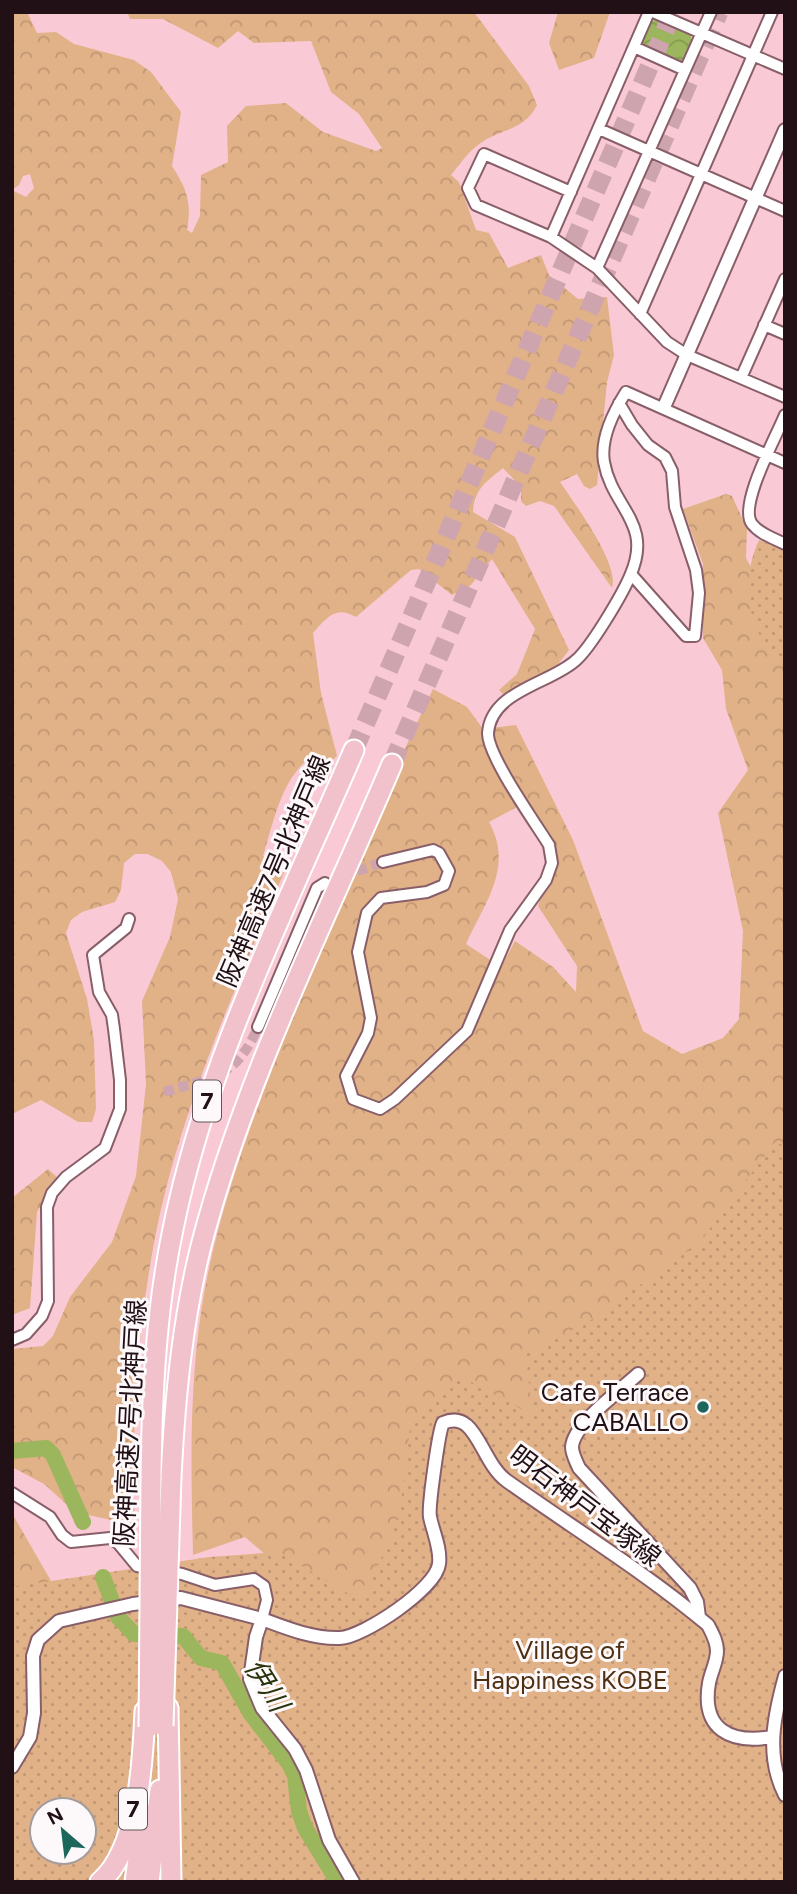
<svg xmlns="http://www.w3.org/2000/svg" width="797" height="1894" font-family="Figtree,'Noto Sans JP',sans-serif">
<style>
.forest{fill:url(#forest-crowns);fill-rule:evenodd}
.park{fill:url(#park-dots);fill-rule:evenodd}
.water{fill:url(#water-waves)}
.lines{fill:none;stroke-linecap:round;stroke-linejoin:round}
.river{stroke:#9bb65c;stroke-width:16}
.minor-tunnel{stroke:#cea5af;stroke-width:10;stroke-dasharray:10 5;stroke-linecap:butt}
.motorway-tunnel{stroke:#cea5af;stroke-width:19;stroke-dasharray:19 10;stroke-linecap:butt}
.minor-casing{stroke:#885f69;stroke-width:14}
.tertiary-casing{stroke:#885f69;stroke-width:16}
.motorway-casing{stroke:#fff;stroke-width:23}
.minor{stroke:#fff;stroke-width:10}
.tertiary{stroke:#fff;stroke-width:12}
.motorway{stroke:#f1c1cc;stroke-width:19}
.motorway-bridge-casing{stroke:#fff;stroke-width:23;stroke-linecap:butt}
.motorway-bridge{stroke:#f1c1cc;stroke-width:19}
.poi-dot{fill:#1c665c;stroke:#fdf8f9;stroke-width:2.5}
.labels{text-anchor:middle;stroke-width:6;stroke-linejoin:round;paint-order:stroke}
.shield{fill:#fdf8f9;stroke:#63565a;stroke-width:2}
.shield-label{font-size:24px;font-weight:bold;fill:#211116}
.street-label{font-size:26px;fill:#211116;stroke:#fdf8f9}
.poi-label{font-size:26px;fill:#211116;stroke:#fdf8f9;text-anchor:end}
.park-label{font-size:26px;fill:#4d3013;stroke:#fdf8f9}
.water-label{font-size:28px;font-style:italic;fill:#29330d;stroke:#fdf8f9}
</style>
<defs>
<pattern id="forest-crowns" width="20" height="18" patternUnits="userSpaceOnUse" patternTransform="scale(1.75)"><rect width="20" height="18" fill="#e1b187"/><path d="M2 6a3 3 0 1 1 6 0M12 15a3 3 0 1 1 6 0" fill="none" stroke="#c19774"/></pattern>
<pattern id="park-dots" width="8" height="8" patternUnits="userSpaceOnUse" patternTransform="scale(1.75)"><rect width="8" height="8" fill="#e1b187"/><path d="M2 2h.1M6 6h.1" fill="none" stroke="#c19774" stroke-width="1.8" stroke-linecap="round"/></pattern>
<pattern id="water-waves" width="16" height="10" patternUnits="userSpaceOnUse" patternTransform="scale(1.75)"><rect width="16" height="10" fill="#9bb65c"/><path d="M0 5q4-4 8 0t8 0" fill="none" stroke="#859b4f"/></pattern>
</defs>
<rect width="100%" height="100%" fill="#f9cad5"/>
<!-- forest -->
<path class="forest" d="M 12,12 L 27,12 L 37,33 L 56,32 L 74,44 L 134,60 L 151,72 L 181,112 L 172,166 C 187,189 192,203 187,230 L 192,233 L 200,216 L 201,175 L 228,162 L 227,126 L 246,106 L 286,103 L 323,132 L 376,151 L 382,148 L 359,114 L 331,92 L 311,41 L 254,43 L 238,31 L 218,48 L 163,19 L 130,19 L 127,12 L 474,12 L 529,86 L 537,105 C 524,132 499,128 478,145 C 468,152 459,165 451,175 L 459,182 L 476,230 L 489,233 L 508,268 L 541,255 L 549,275 L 578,299 L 607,297 L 614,355 L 607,382 L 597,485 L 590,489 L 584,486 L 577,474 L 560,482 C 574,503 620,564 612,588 L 554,506 L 540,501 L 526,506 L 521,501 L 521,487 L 503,468 C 486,482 474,489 473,512 L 515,537 L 569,650 L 558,664 L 505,696 L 499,690 L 517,674 L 535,629 L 492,559 L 470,586 L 452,595 L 419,569 L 411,570 L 356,617 C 336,605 327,617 313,633 L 321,693 L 337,756 L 327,765 L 306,761 C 280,784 273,824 263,856 L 285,870 C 239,981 188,1092 161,1209 C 137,1316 131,1427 135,1536 L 129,1524 L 75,1512 L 44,1484 L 12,1467 L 12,1349 L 43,1346 L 53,1336 L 70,1297 L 112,1242 L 136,1176 L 146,1084 L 142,1001 L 170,937 L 178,899 L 171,872 L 162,861 L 148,854 L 135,854 L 124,863 L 121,890 L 115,902 L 82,912 L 71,920 L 66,933 L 87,999 L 94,1040 L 96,1109 L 92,1122 L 78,1122 L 41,1100 L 12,1114 L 12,190 L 26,197 L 34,188 L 30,174 L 23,176 L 19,185 L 12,190 Z
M 558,12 L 610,12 L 594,58 L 559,70 L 549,43 Z
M 726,494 L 732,496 L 747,529 L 746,558 L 785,629 L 785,1191 L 563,1397 L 409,1508 L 370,1607 L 279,1566 L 245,1537 L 193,1555 C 191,1472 189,1394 201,1312 C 218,1198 268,1078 312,971 C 351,876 388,781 433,689 L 467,707 L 483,729 L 516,725 L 573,840 L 643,1031 L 682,1054 L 723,1038 L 739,1019 L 743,931 L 718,813 L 748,770 L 726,709 L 722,670 L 703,638 L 703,564 L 683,509 ZM 517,807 L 554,860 L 538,906 L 577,966 L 576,992 L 553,967 L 515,941 L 501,967 L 466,944 C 485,902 514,867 489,822 Z
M 48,1169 L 58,1178 L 37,1212 L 30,1308 L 12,1315 L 12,1198 Z
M 12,1513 L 55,1588 L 12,1608 Z"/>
<!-- park -->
<path class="park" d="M 759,540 L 785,551 L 785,664 C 746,637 740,580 759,540 Z
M 775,1142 L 785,1146 L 785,1882 L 12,1882 L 12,1587 L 209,1557 L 279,1552 L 362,1602 L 399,1518 L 411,1420 L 460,1376 L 532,1415 L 526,1354 L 588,1322 L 699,1243 ZM 42,1810 L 84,1810 L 84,1852 L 42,1852 Z"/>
<!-- water -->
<path class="water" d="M 656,20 L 690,34 L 692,40 L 681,64 L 639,46 L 649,22 Z"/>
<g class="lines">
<!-- river -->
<path class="river" d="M 12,1451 L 46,1448 L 53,1455 L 83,1522
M 103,1577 L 118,1617 L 134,1634 L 183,1636 L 201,1658 L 222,1663 L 251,1714 L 290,1765 L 295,1776 L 299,1811 L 305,1828 L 338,1882"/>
<!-- minor-tunnel -->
<path class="minor-tunnel" d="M 343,876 L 383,862
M 164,1092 C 213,1077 236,1078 258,1027"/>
<!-- motorway-tunnel -->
<path class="motorway-tunnel" d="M 354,750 L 673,12
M 392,764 L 719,12"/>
<defs>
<path id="minor" d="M 653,12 L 785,69
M 634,47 L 685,70
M 599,129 L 785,211
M 571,192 L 484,154 L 468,188 L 476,205 L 551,237 L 597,268 L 667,342 L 687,355 L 785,397
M 551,237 L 649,12
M 597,268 L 711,12
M 640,314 L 772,12
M 764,325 L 785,334
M 741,378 L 785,279
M 619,403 L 632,425 L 648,445 L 665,457 L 672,471 L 675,507 L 696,570 L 699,593 L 695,636 L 686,636 L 631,574
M 785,415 C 776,437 738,506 752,524 C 760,534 773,538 785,544
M 383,862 L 433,850 L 439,853 L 449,871 L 444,885 L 427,892 L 381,898 L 367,913 L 358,952 L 371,1018 L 368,1033 L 346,1076 L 353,1099 L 380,1109 L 395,1099 L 467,1031 L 510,930 L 546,880 L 552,863 L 549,845 C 536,824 487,755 488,733 C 491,691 549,684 575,661 C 590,649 622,595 630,576 C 654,523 612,508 604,462 C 600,438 614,411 626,392 L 785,463
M 258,1027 L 317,888 L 325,883
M 12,1340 L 26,1334 L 42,1316 L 48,1301 L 47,1207 L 52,1193 L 66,1177 L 105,1148 L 120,1109 L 120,1080 L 114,1029 L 112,1015 L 99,992 L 93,955 L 126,928 L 129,919
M 12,1493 L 50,1517 L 62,1535 L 71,1542 L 110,1538 L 118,1543 L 137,1566 L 182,1574 L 215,1585 L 254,1579 L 264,1586 L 267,1600 L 262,1619"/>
<path id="tertiary" d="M 664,407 L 785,130
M 638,1374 C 621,1390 573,1424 572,1447 C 572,1454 576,1461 579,1468 L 690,1588 L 697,1602 L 699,1617
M 785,1676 C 774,1716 765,1756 785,1795
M 12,1767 L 30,1737 L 34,1713 L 33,1656 L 38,1640 L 59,1621 L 133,1604 L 181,1598 L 262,1619
M 353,1882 L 329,1840 L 306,1770 L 295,1749 L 262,1708 L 250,1679 L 256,1637 L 262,1619 C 286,1628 313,1639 340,1638 C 363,1637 436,1589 439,1564 C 441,1548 433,1532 430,1517 C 428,1507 439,1430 443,1423 C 477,1408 480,1462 507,1481 C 573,1528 645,1572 708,1625 C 712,1633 717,1641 717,1651 C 717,1662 711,1672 709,1683 C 701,1730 731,1744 772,1737"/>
<path id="motorway" d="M 151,1476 C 152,1393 156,1310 173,1229 C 207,1061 287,906 354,750
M 171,1477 C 175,1399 182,1322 201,1246 C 244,1079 325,922 392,764
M 168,1708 L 171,1882
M 100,1882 C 139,1849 143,1759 145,1711
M 135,1882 L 144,1813
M 149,1882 L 160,1790"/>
</defs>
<!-- minor casing -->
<use href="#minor" class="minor-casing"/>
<!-- tertiary casing -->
<use href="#tertiary" class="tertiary-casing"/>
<!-- motorway casing -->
<use href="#motorway" class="motorway-casing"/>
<!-- minor -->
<use href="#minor" class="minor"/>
<!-- tertiary -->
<use href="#tertiary" class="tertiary"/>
<!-- motorway -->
<use href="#motorway" class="motorway"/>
<defs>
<path id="motorway-bridge" d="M 163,1726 L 171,1477
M 149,1727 L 151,1476"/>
</defs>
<!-- motorway-bridge casing -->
<use href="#motorway-bridge" class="motorway-bridge-casing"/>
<!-- motorway-bridge -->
<use href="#motorway-bridge" class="motorway-bridge"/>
</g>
<!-- markers -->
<circle class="poi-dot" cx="703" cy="1407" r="7"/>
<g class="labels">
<!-- shield labels -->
<g class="shield">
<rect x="193" y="1080.5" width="28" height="41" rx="5"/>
<rect x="119" y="1788.5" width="28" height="41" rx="5"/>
</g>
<g class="shield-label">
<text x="207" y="1109">7</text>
<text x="133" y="1817">7</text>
</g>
<!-- street labels -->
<g class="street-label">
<text transform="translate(274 871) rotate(-67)" y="9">阪神高速7号北神戸線</text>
<text transform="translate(130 1423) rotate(-87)" y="9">阪神高速7号北神戸線</text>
<text transform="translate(585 1506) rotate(37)" y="9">明石神戸宝塚線</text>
</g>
<!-- poi labels -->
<g class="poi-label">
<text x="689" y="1401">Cafe Terrace<tspan x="689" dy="30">CABALLO</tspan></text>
</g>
<!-- park labels -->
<g class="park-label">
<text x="570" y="1659">Village of<tspan x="570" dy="30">Happiness KOBE</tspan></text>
</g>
<!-- water labels -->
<g class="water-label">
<text transform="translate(267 1685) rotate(58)" y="10">伊川</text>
</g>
</g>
<!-- border -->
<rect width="797" height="1894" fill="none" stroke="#211116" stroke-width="28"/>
<!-- north arrow -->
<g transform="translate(63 1831) rotate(332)"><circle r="33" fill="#fdf8f9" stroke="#a59c9e" stroke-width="2"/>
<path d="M0-5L12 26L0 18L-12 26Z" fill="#1c665c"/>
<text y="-10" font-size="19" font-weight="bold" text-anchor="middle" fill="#211116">N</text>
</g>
</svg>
